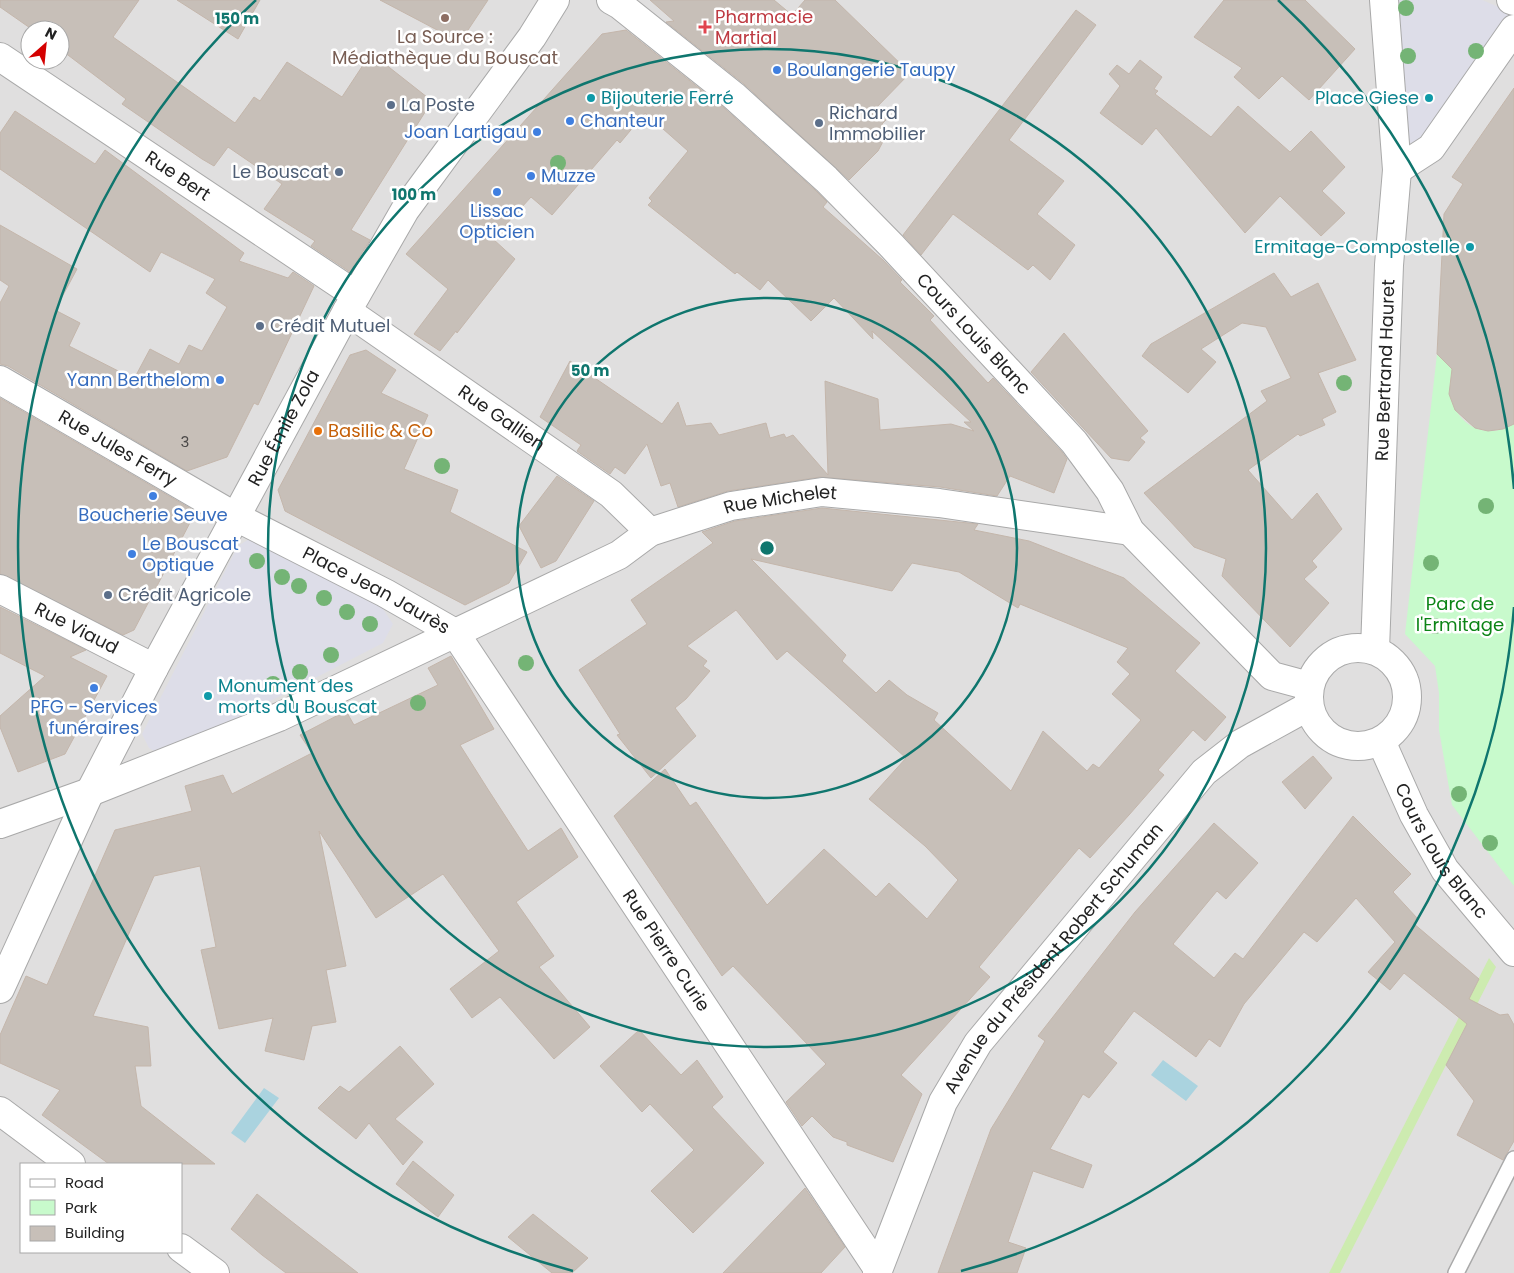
<svg xmlns="http://www.w3.org/2000/svg" width="1514" height="1273" font-family="Poppins,sans-serif">
<style>
.residential{fill:#e0dfdf;fill-rule:evenodd}
.grass{fill:#cdebb0}
.park{fill:#c8facc}
.plaza{fill:#dddde8}
.water{fill:#aad3df}
.building{fill:#c7bfb8;stroke:#c4b6ab;fill-rule:evenodd}
.lines{fill:none;stroke-linecap:round;stroke-linejoin:round}
.lane-casing{stroke:#a9a9a9;stroke-width:18}
.street-casing{stroke:#a9a9a9;stroke-width:30}
.lane{stroke:#fff;stroke-width:15}
.street{stroke:#fff;stroke-width:28}
.tree{fill:#74b475}
.ring{fill:none;stroke:#0f766e;stroke-width:2.5}
.education-dot{fill:#8d6e63;stroke:#fff;stroke-width:2}
.health-dot{fill:#e0444e;stroke:#fff;stroke-width:2}
.shop-dot{fill:#3f7fe0;stroke:#fff;stroke-width:2}
.culture-dot{fill:#0f9aa8;stroke:#fff;stroke-width:2}
.service-dot{fill:#5c6f8a;stroke:#fff;stroke-width:2}
.food-dot{fill:#e8710a;stroke:#fff;stroke-width:2}
.labels{text-anchor:middle;stroke-width:5;stroke-linejoin:round;paint-order:stroke}
.number-label{font-size:15px;fill:#4b4948}
.health-label{font-size:18px;fill:#be3a42;stroke:#fff;text-anchor:start}
.education-label{font-size:18px;fill:#785e54;stroke:#fff}
.shop-label{font-size:18px;fill:#366cbe;stroke:#fff;text-anchor:start}
.culture-label{font-size:18px;fill:#0d838f;stroke:#fff;text-anchor:start}
.service-label{font-size:18px;fill:#4e5e75;stroke:#fff;text-anchor:start}
.street-label{font-size:18px;fill:#222;stroke:#fff}
.food-label{font-size:18px;fill:#c56008;stroke:#fff;text-anchor:start}
.park-label{font-size:18px;fill:#0c8416;stroke:#fff}
.centre{fill:#0f766e;stroke:#fff;stroke-width:2.5}
.ring-label{font-size:15px;text-anchor:middle;font-weight:bold;fill:#0f766e;stroke:#fff;stroke-width:5;stroke-linejoin:round;paint-order:stroke}
</style>
<rect width="100%" height="100%" fill="#f2efe9"/>
<!-- residential -->
<path class="residential" d="M 0,0 L 1514,0 L 1514,1273 L 0,1273 ZM 30,30 L 60,30 L 60,60 L 30,60 ZM 21,1164 L 181,1164 L 181,1252 L 21,1252 Z"/>
<!-- grass -->
<path class="grass" d="M 1489,958 L 1496,967 L 1340,1273 L 1329,1273 Z"/>
<!-- park -->
<path class="park" d="M 1437,354 L 1453,369 C 1441,410 1474,447 1514,424 L 1514,886 L 1452,805 L 1439,730 L 1439,693 L 1435,666 L 1405,634 Z"/>
<!-- plaza -->
<path class="plaza" d="M 1399,0 L 1482,0 L 1501,8 L 1512,20 L 1420,144 L 1403,142 Z
M 254,536 L 379,603 L 393,624 L 383,643 L 170,753 L 161,755 L 149,748 L 142,734 L 238,546 Z"/>
<!-- water -->
<path class="water" d="M 1163,1060 L 1198,1086 L 1186,1101 L 1151,1075 Z
M 264,1088 L 279,1098 L 245,1143 L 231,1133 Z"/>
<!-- building -->
<path class="building" d="M 0,0 L 139,0 L 113,37 L 235,123 L 254,97 L 260,101 L 287,62 L 342,97 L 371,53 L 432,101 L 351,230 L 370,240 L 350,272 L 311,246 L 315,241 L 264,209 L 282,184 L 228,147 L 214,166 L 202,159 L 122,104 L 126,99 L 60,49 L 60,30 L 33,30 L 0,7 Z
M 177,0 L 260,0 L 238,39 Z
M 380,0 L 488,0 L 460,42 Z
M 650,0 L 774,0 L 792,15 L 805,0 L 835,0 L 910,73 L 875,109 L 887,119 L 882,124 L 889,130 L 878,151 L 849,180 L 744,84 L 666,22 L 674,21 Z
M 1224,0 L 1305,0 L 1355,49 L 1309,100 L 1282,76 L 1259,99 L 1234,77 L 1242,68 L 1194,37 Z
M 1076,10 L 1096,25 L 1009,140 L 1064,181 L 1037,214 L 1075,245 L 1050,280 L 1033,265 L 1028,270 L 953,214 L 921,255 L 903,235 Z
M 626,30 L 724,108 L 815,190 L 827,202 L 823,207 L 883,260 L 902,280 L 900,282 L 934,316 L 930,320 L 988,383 L 993,378 L 1062,452 L 1067,459 L 1054,493 L 1010,476 L 997,496 L 940,487 L 820,477 L 728,491 L 678,507 L 670,483 L 661,486 L 647,444 L 625,474 L 615,467 L 610,474 L 577,451 L 581,445 L 540,417 L 570,361 L 662,424 L 678,402 L 686,426 L 711,423 L 719,435 L 766,423 L 770,438 L 784,434 L 786,438 L 793,435 L 828,475 L 825,381 L 878,399 L 880,430 L 951,424 L 974,431 L 964,422 L 971,422 L 872,331 L 873,339 L 834,298 L 811,321 L 768,280 L 760,290 L 737,272 L 735,274 L 648,205 L 652,201 L 649,198 L 688,151 L 645,113 L 620,143 L 617,140 L 552,215 L 531,197 L 493,239 L 515,259 L 457,333 L 456,331 L 440,351 L 414,334 L 448,289 L 406,254 L 602,34 Z
M 1140,60 L 1162,77 L 1154,89 L 1158,91 L 1155,94 L 1211,137 L 1238,106 L 1290,152 L 1311,131 L 1345,167 L 1322,191 L 1345,213 L 1321,236 L 1280,196 L 1245,233 L 1156,128 L 1142,145 L 1100,113 L 1120,86 L 1109,74 L 1117,65 L 1129,74 Z
M 1514,88 L 1514,424 L 1503,429 L 1488,431 L 1475,428 L 1455,410 L 1449,394 L 1452,369 L 1437,354 L 1444,214 L 1463,184 L 1452,177 Z
M 15,111 L 95,164 L 105,150 L 244,253 L 239,261 L 288,278 L 293,272 L 314,286 L 258,405 L 254,403 L 227,457 L 187,471 L 8,366 L 0,364 L 0,303 L 9,286 L 0,280 L 0,225 L 77,269 L 55,310 L 80,323 L 69,346 L 134,379 L 150,349 L 179,364 L 189,345 L 202,351 L 227,307 L 206,293 L 215,279 L 161,252 L 150,272 L 0,169 L 0,133 Z
M 1274,273 L 1291,297 L 1318,283 L 1356,360 L 1318,373 L 1336,412 L 1322,419 L 1325,425 L 1300,436 L 1298,434 L 1248,470 L 1292,520 L 1317,493 L 1342,529 L 1312,561 L 1317,567 L 1304,579 L 1329,603 L 1290,647 L 1222,576 L 1226,559 L 1194,547 L 1144,493 L 1267,401 L 1261,391 L 1291,378 L 1266,327 L 1242,323 L 1201,349 L 1216,362 L 1188,393 L 1142,356 L 1151,344 Z
M 1064,333 L 1148,431 L 1140,438 L 1145,442 L 1129,461 L 1111,458 L 1031,372 Z
M 366,350 L 396,370 L 381,393 L 428,415 L 404,469 L 458,490 L 450,512 L 527,552 L 509,583 L 465,605 L 285,511 L 278,490 L 350,355 Z
M 0,398 L 193,510 L 194,515 L 134,630 L 123,635 L 0,574 Z
M 557,476 L 594,501 L 556,561 L 541,568 L 519,526 Z
M 822,508 L 978,524 L 974,530 L 1029,541 L 1124,578 L 1200,643 L 1175,671 L 1226,717 L 1205,741 L 1193,730 L 1158,770 L 1164,775 L 1129,815 L 1090,858 L 1079,848 L 979,967 L 990,977 L 901,1075 L 922,1094 L 893,1162 L 847,1145 L 847,1142 L 833,1137 L 812,1116 L 802,1126 L 786,1102 L 826,1064 L 733,966 L 722,976 L 614,816 L 665,769 L 690,806 L 696,802 L 767,905 L 824,849 L 876,897 L 889,883 L 927,919 L 958,880 L 925,846 L 869,799 L 906,758 L 787,651 L 777,660 L 736,610 L 687,646 L 707,661 L 703,666 L 710,671 L 686,699 L 675,708 L 696,736 L 651,778 L 617,735 L 620,734 L 579,670 L 647,624 L 631,600 L 713,543 L 702,532 L 735,521 ZM 751,559 L 892,591 L 912,563 L 959,572 L 1018,608 L 1020,604 L 1128,648 L 1117,662 L 1130,674 L 1112,694 L 1141,720 L 1099,768 L 1093,764 L 1087,771 L 1043,731 L 1011,791 L 934,720 L 938,713 L 907,695 L 889,680 L 876,693 L 842,661 L 846,655 Z
M 0,607 L 86,650 L 70,657 L 107,676 L 65,754 L 18,772 L 0,727 L 0,716 L 45,676 L 0,653 Z
M 451,656 L 494,729 L 460,745 L 489,791 L 528,851 L 561,828 L 578,857 L 516,902 L 554,956 L 539,967 L 590,1027 L 554,1059 L 500,997 L 472,1018 L 450,989 L 499,951 L 443,874 L 376,918 L 319,831 L 346,966 L 326,970 L 336,1022 L 312,1026 L 304,1060 L 265,1051 L 273,1018 L 219,1029 L 201,950 L 216,947 L 200,866 L 154,876 L 93,1016 L 148,1027 L 151,1066 L 135,1066 L 141,1106 L 215,1164 L 109,1164 L 42,1115 L 60,1090 L 0,1063 L 0,1035 L 26,976 L 47,985 L 115,830 L 192,811 L 185,786 L 223,775 L 232,794 L 312,753 L 300,735 L 346,711 L 354,725 L 438,685 L 428,668 Z
M 1313,756 L 1332,778 L 1305,809 L 1282,782 Z
M 1353,816 L 1411,874 L 1393,892 L 1417,918 L 1413,923 L 1479,979 L 1469,999 L 1500,1015 L 1508,1014 L 1514,1025 L 1514,1141 L 1503,1160 L 1457,1135 L 1474,1101 L 1446,1065 L 1467,1024 L 1404,973 L 1390,990 L 1368,972 L 1395,942 L 1356,898 L 1317,942 L 1304,932 L 1244,1004 L 1220,1047 L 1209,1039 L 1196,1057 L 1134,1011 L 1103,1052 L 1117,1063 L 1089,1098 L 1083,1094 L 1050,1149 L 1092,1165 L 1083,1188 L 1033,1171 L 1008,1242 L 1026,1248 L 1017,1273 L 938,1273 L 991,1129 L 1045,1041 L 1038,1036 L 1135,912 L 1214,823 L 1258,863 L 1226,899 L 1217,891 L 1173,944 L 1214,978 L 1235,953 L 1243,959 Z
M 639,1030 L 681,1075 L 697,1060 L 723,1097 L 712,1107 L 764,1163 L 693,1233 L 651,1191 L 694,1150 L 650,1104 L 642,1112 L 600,1066 Z
M 400,1046 L 434,1084 L 395,1119 L 423,1142 L 403,1165 L 369,1123 L 356,1139 L 318,1108 L 340,1086 L 349,1092 Z
M 413,1161 L 454,1195 L 438,1217 L 396,1184 Z
M 805,1188 L 845,1247 L 821,1273 L 723,1273 Z
M 257,1194 L 291,1221 L 358,1273 L 286,1273 L 262,1255 L 231,1229 Z
M 533,1214 L 588,1258 L 572,1273 L 552,1273 L 508,1237 Z"/>
<g class="lines">
<defs>
<path id="lane" d="M 1456,1273 L 1514,1159"/>
<g id="street">
<path id="s1" d="M 611,0 L 620,5 L 734,96 L 826,179 L 891,245 L 1074,442 L 1110,491 L 1130,531 L 1272,676 L 1309,686"/>
<path d="M 1511,0 L 1514,1"/>
<path id="s2" d="M 0,57 L 356,295"/>
<path d="M 1397,170 L 1431,148 L 1514,29"/>
<path id="s3" d="M 347,311 L 611,494 L 650,532"/>
<path id="s4" d="M 0,380 L 236,517 L 385,593 L 455,633 L 878,1269"/>
<path id="s5" d="M 0,589 L 154,668"/>
<circle cx="1358" cy="697" r="49"/>
<path id="s6" d="M 1375,650 L 1389,265 L 1397,170 L 1384,0"/>
<path id="s7" d="M 1381,741 L 1414,815 L 1445,870 L 1514,952"/>
<path id="s8" d="M 0,824 L 90,792 L 279,717 L 619,555 L 650,532 L 731,506 L 822,492 L 939,503 L 1130,531"/>
<path id="s9" d="M 0,989 L 90,792 L 154,668 L 347,311 L 405,210 L 532,37 L 555,0"/>
<path d="M 0,1111 L 71,1164"/>
<path d="M 181,1248 L 215,1273"/>
<path id="s10" d="M 877,1273 L 943,1102 L 978,1043 L 1204,772 L 1240,744 L 1309,706"/>
</g>
</defs>
<!-- lane casing -->
<use href="#lane" class="lane-casing"/>
<!-- street casing -->
<use href="#street" class="street-casing"/>
<!-- lane -->
<use href="#lane" class="lane"/>
<!-- street -->
<use href="#street" class="street"/>
</g>
<!-- trees -->
<g class="tree">
<circle cx="1406" cy="8" r="8"/>
<circle cx="1476" cy="51" r="8"/>
<circle cx="1408" cy="56" r="8"/>
<circle cx="558" cy="163" r="8"/>
<circle cx="1344" cy="383" r="8"/>
<circle cx="442" cy="466" r="8"/>
<circle cx="1486" cy="506" r="8"/>
<circle cx="257" cy="561" r="8"/>
<circle cx="1431" cy="563" r="8"/>
<circle cx="282" cy="577" r="8"/>
<circle cx="299" cy="586" r="8"/>
<circle cx="324" cy="598" r="8"/>
<circle cx="347" cy="612" r="8"/>
<circle cx="370" cy="624" r="8"/>
<circle cx="1435" cy="626" r="8"/>
<circle cx="331" cy="655" r="8"/>
<circle cx="526" cy="663" r="8"/>
<circle cx="300" cy="672" r="8"/>
<circle cx="273" cy="684" r="8"/>
<circle cx="418" cy="703" r="8"/>
<circle cx="1459" cy="794" r="8"/>
<circle cx="1490" cy="843" r="8"/>
</g>
<!-- distance rings -->
<g class="ring">
<circle cx="767" cy="548" r="250"/>
<circle cx="767" cy="548" r="499"/>
<path d="M1514 607A749 749 0 0 1 961 1271M573 1271A749 749 0 0 1 256 0M1278 0A749 749 0 0 1 1514 489"/>
</g>
<!-- markers -->
<circle class="education-dot" cx="445" cy="18" r="5"/>
<path class="health-dot" d="M702.5 19.5h5v5h5v5h-5v5h-5v-5h-5v-5h5z"/>
<g class="shop-dot">
<circle cx="777" cy="70" r="5"/>
<circle cx="570" cy="121" r="5"/>
<circle cx="537" cy="132" r="5"/>
<circle cx="531" cy="176" r="5"/>
<circle cx="497" cy="192" r="5"/>
<circle cx="220" cy="380" r="5"/>
<circle cx="153" cy="496" r="5"/>
<circle cx="132" cy="554" r="5"/>
<circle cx="94" cy="688" r="5"/>
</g>
<g class="culture-dot">
<circle cx="591" cy="98" r="5"/>
<circle cx="1429" cy="98" r="5"/>
<circle cx="1470" cy="247" r="5"/>
<circle cx="208" cy="696" r="5"/>
</g>
<g class="service-dot">
<circle cx="391" cy="105" r="5"/>
<circle cx="819" cy="123" r="5"/>
<circle cx="339" cy="172" r="5"/>
<circle cx="260" cy="326" r="5"/>
<circle cx="108" cy="595" r="5"/>
</g>
<circle class="food-dot" cx="318" cy="431" r="5"/>
<g class="labels">
<!-- number labels -->
<g class="number-label">
<text x="185" y="447">3</text>
</g>
<!-- health labels -->
<g class="health-label">
<text x="715" y="23">Pharmacie<tspan x="715" dy="21">Martial</tspan></text>
</g>
<!-- education labels -->
<g class="education-label">
<text x="445" y="43">La Source :<tspan x="445" dy="21">Médiathèque du Bouscat</tspan></text>
</g>
<!-- shop labels -->
<g class="shop-label">
<text x="787" y="76">Boulangerie Taupy</text>
<text x="580" y="127">Chanteur</text>
<text x="527" y="138" text-anchor="end">Joan Lartigau</text>
<text x="541" y="182">Muzze</text>
<text x="497" y="217" text-anchor="middle">Lissac<tspan x="497" dy="21">Opticien</tspan></text>
<text x="210" y="386" text-anchor="end">Yann Berthelom</text>
<text x="153" y="521" text-anchor="middle">Boucherie Seuve</text>
<text x="142" y="550">Le Bouscat<tspan x="142" dy="21">Optique</tspan></text>
<text x="94" y="713" text-anchor="middle">PFG - Services<tspan x="94" dy="21">funéraires</tspan></text>
</g>
<!-- culture labels -->
<g class="culture-label">
<text x="601" y="104">Bijouterie Ferré</text>
<text x="1419" y="104" text-anchor="end">Place Giese</text>
<text x="1460" y="253" text-anchor="end">Ermitage-Compostelle</text>
<text x="218" y="692">Monument des<tspan x="218" dy="21">morts du Bouscat</tspan></text>
</g>
<!-- service labels -->
<g class="service-label">
<text x="401" y="111">La Poste</text>
<text x="829" y="119">Richard<tspan x="829" dy="21">Immobilier</tspan></text>
<text x="329" y="178" text-anchor="end">Le Bouscat</text>
<text x="270" y="332">Crédit Mutuel</text>
<text x="118" y="601">Crédit Agricole</text>
</g>
<!-- street labels -->
<g class="street-label">
<text dy="6" stroke="none"><textPath href="#s2" startOffset="214">Rue Bert</textPath></text>
<text dy="6" stroke="none"><textPath href="#s1" startOffset="494">Cours Louis Blanc</textPath></text>
<text dy="6" stroke="none"><textPath href="#s6" startOffset="280">Rue Bertrand Hauret</textPath></text>
<text dy="6" stroke="none"><textPath href="#s3" startOffset="188">Rue Gallien</textPath></text>
<text dy="6" stroke="none"><textPath href="#s9" startOffset="629">Rue Émile Zola</textPath></text>
<text dy="6" stroke="none"><textPath href="#s4" startOffset="136">Rue Jules Ferry</textPath></text>
<text dy="6" stroke="none"><textPath href="#s8" startOffset="849">Rue Michelet</textPath></text>
<text dy="6" stroke="none"><textPath href="#s4" startOffset="431">Place Jean Jaurès</textPath></text>
<text dy="6" stroke="none"><textPath href="#s5" startOffset="86">Rue Viaud</textPath></text>
<text dy="6" stroke="none"><textPath href="#s7" startOffset="126">Cours Louis Blanc</textPath></text>
<text dy="6" stroke="none"><textPath href="#s4" startOffset="902">Rue Pierre Curie</textPath></text>
<text dy="6" stroke="none"><textPath href="#s10" startOffset="365">Avenue du Président Robert Schuman</textPath></text>
</g>
<!-- food labels -->
<g class="food-label">
<text x="328" y="437">Basilic &amp; Co</text>
</g>
<!-- park labels -->
<g class="park-label">
<text x="1460" y="610">Parc de<tspan x="1460" dy="21">l'Ermitage</tspan></text>
</g>
</g>
<circle cx="767" cy="548" r="8" class="centre"/>
<g class="ring-label">
<text x="237" y="24">150 m</text>
<text x="414" y="200">100 m</text>
<text x="590" y="376">50 m</text>
</g>
<!-- legend -->
<rect x="20" y="1163" width="162" height="90" fill="#ffffff" stroke="#a7a7a7"/>
<rect x="30" y="1179" width="25" height="8" fill="#ffffff" stroke="#a7a7a7"/>
<text x="65" y="1188" font-size="15" fill="#222222">Road</text>
<rect x="30" y="1200" width="25" height="15" fill="#c8facc" stroke="#a7a7a7"/>
<text x="65" y="1213" font-size="15" fill="#222222">Park</text>
<rect x="30" y="1226" width="25" height="15" fill="#c7bfb8" stroke="#a7a7a7"/>
<text x="65" y="1238" font-size="15" fill="#222222">Building</text>
<!-- north arrow -->
<g transform="translate(45 45) rotate(27)"><circle r="24" fill="#ffffff" stroke="#a7a7a7"/>
<path d="M0-4L9 19L0 12L-9 19Z" fill="#d40000"/>
<text y="-8" font-size="14" font-weight="bold" text-anchor="middle" fill="#222222">N</text>
</g>
</svg>
